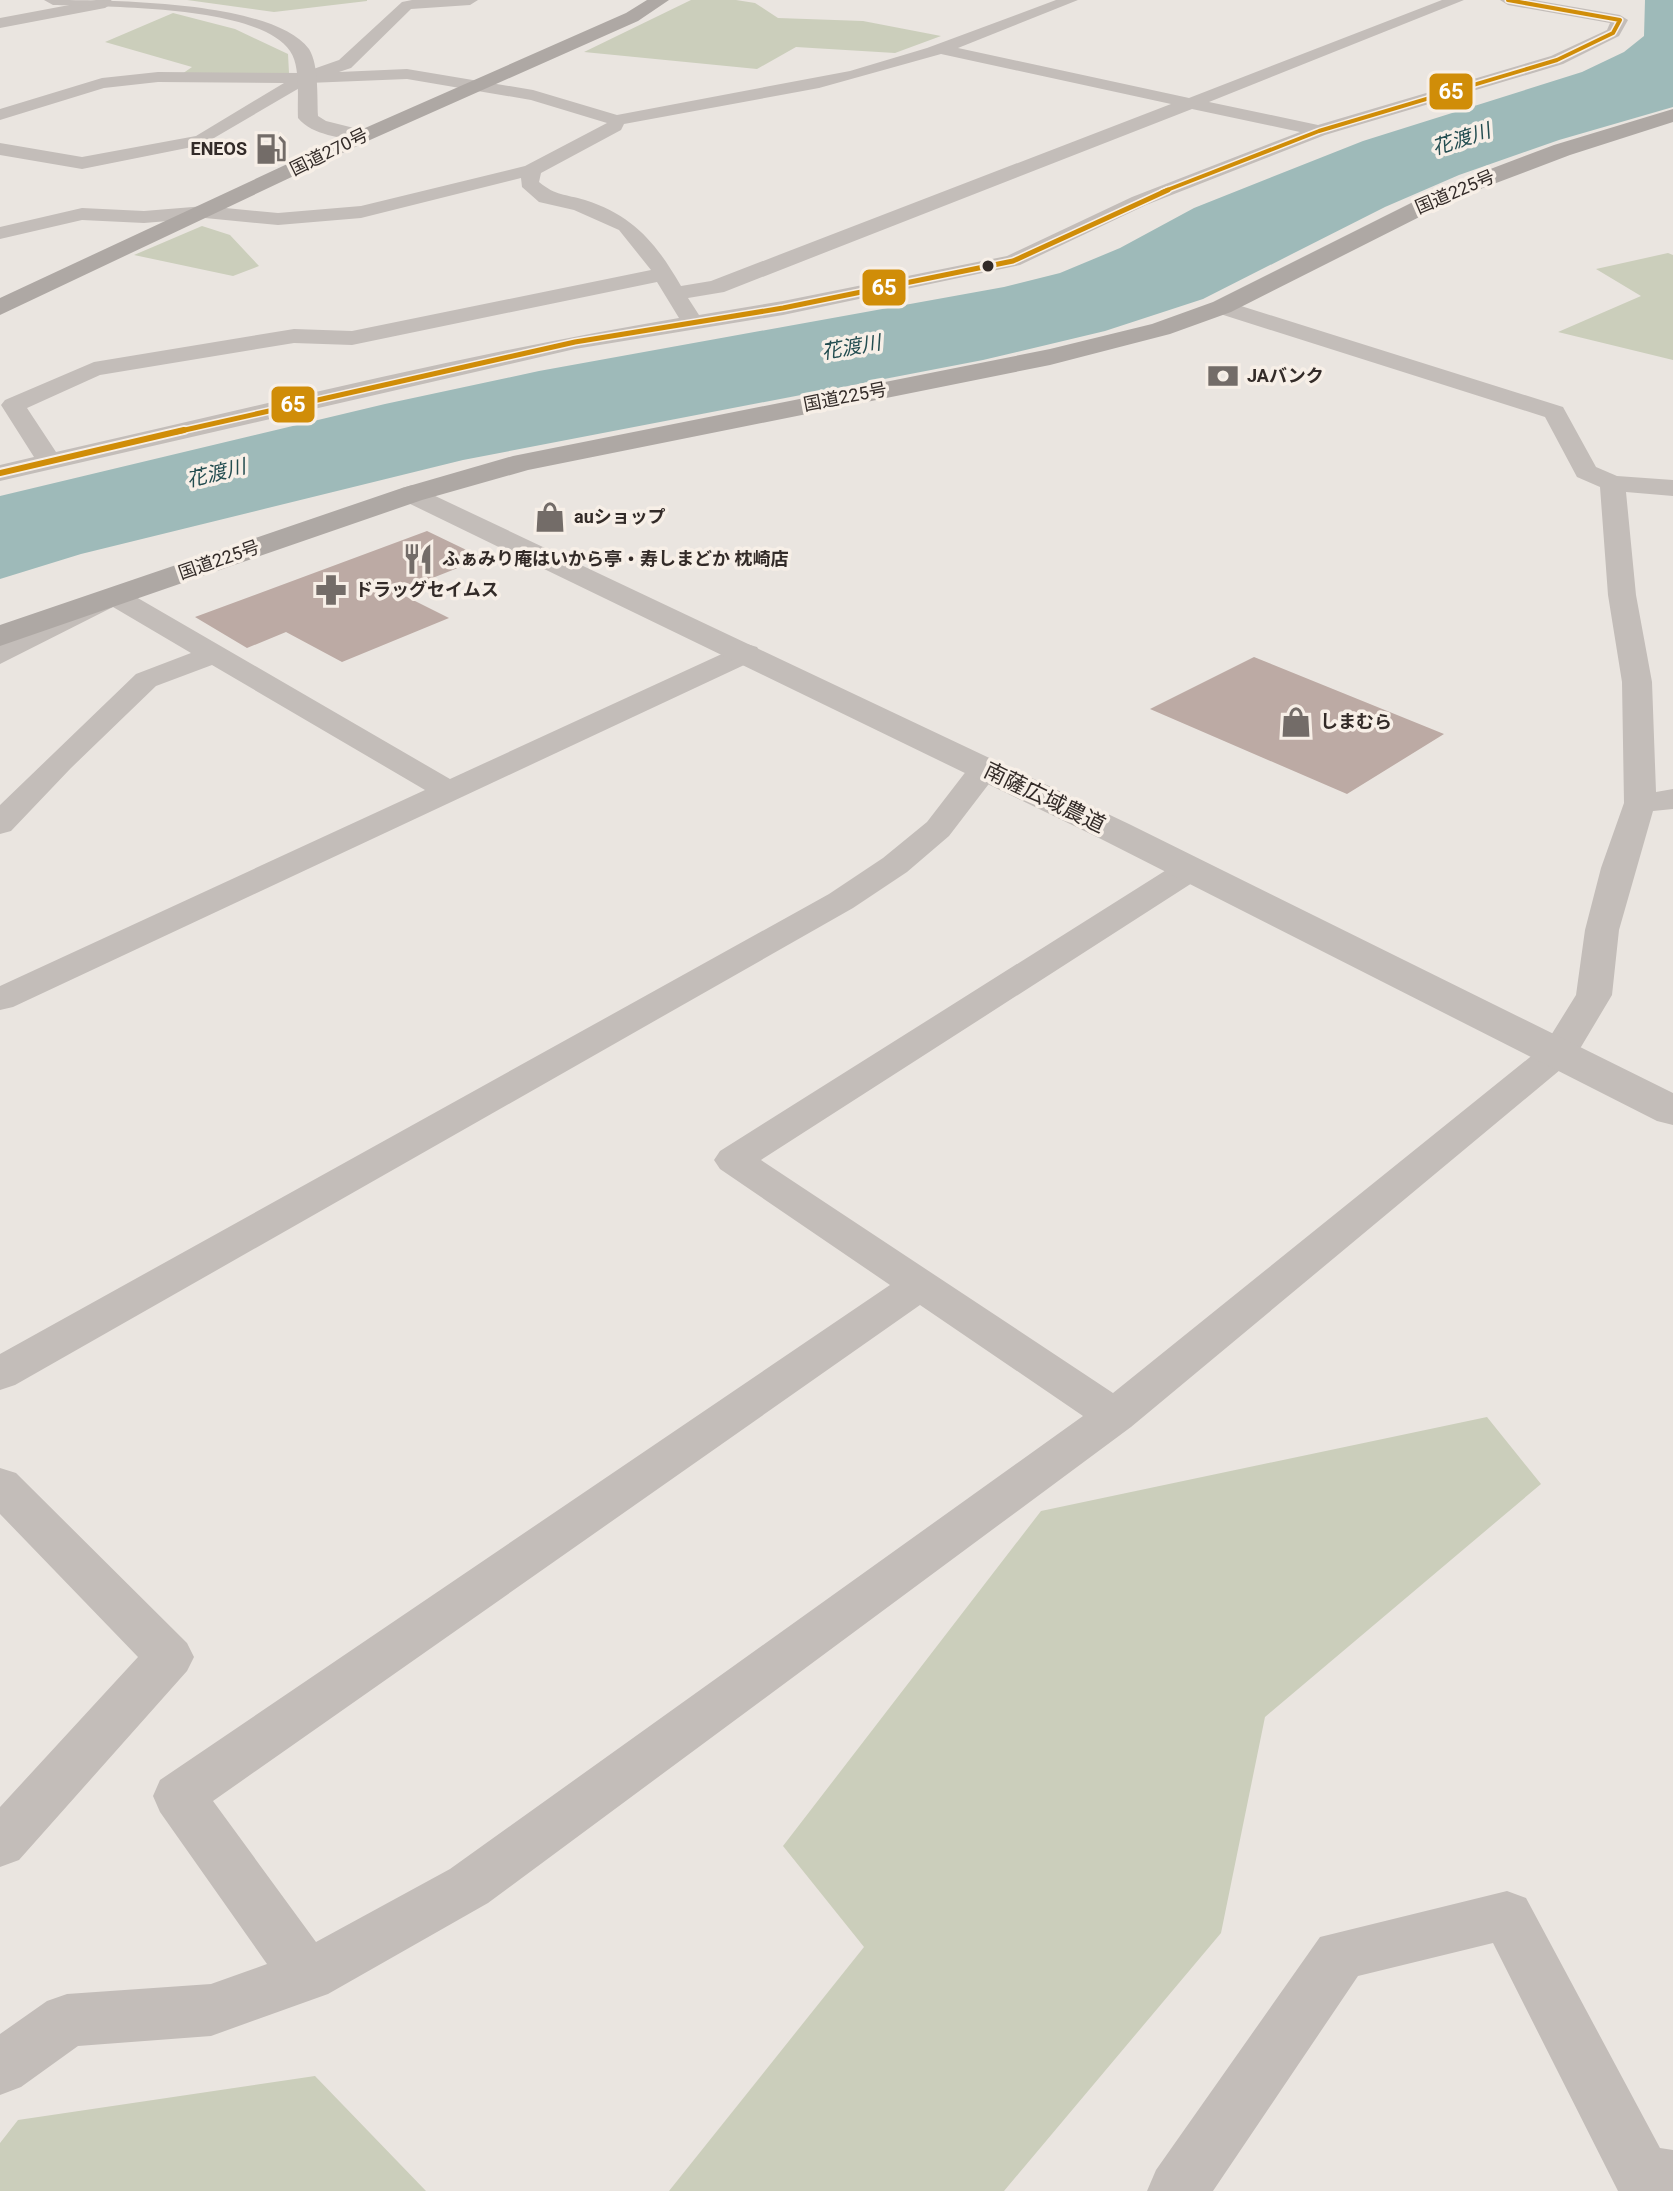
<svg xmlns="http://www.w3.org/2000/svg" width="1673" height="2191" font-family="Roboto,'Noto Sans JP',sans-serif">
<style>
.green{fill:#cbcebb}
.water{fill:#9ebab9}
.building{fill:#bcaaa4}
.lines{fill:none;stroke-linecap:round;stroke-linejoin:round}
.minor{fill:#c3bdb9;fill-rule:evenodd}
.tertiary{fill:#c3bdb9;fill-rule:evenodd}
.trunk{fill:#aea8a4;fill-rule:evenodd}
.bus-1-far2-casing{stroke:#f7efe7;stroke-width:7}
.bus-1-far1-casing{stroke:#f7efe7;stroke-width:8}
.bus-1-casing{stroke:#f7efe7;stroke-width:10}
.bus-1-far2{stroke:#d08d08;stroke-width:4}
.bus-1-far1{stroke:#d08d08;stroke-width:5}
.bus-1{stroke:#d08d08;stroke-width:6}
.bus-dot{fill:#332b28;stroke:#f7efe7;stroke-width:3}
.labels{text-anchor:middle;stroke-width:7;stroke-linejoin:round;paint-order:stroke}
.far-poi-label{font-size:18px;font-weight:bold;fill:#332b28;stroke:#f7efe7;text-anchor:start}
.far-street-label{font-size:18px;fill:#332b28;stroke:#f7efe7}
.far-water-label{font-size:20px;font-style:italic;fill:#234d50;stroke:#f7efe7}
.street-label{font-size:22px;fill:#332b28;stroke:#f7efe7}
.line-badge{stroke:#f7efe7;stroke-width:3}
.badge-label{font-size:22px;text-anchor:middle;font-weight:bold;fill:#fff}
</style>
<rect width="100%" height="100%" fill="#eae5e0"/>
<!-- green -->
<path class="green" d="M 187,0 L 367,0 L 367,1 L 274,12 Z
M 691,0 L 736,0 L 755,3 L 778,18 L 863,21 L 941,36 L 895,53 L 796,47 L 757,69 L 584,52 Z
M 173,13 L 235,29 L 288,54 L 289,73 L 182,74 L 192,67 L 105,42 Z
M 202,226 L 230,235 L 259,266 L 233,276 L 134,255 Z
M 1668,253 L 1673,255 L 1673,360 L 1558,332 L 1641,296 L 1596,269 Z
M 1487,1417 L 1541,1484 L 1265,1717 L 1221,1933 L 1004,2191 L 669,2191 L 864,1947 L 783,1846 L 1041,1511 Z
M 315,2076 L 426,2191 L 0,2191 L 0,2143 L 18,2120 Z"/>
<!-- water -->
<path class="water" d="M 1645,0 L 1673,0 L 1673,107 L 1559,140 L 1459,175 L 1385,207 L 1203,299 L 1105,331 L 983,360 L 463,460 L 81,554 L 0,579 L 0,496 L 385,404 L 539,371 L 1004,287 L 1060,273 L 1120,248 L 1194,208 L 1363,141 L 1582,72 L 1624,52 L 1644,36 Z"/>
<!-- building -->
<path class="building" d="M 427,531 L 483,558 L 397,592 L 449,618 L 342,662 L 286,632 L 247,648 L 195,617 Z
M 1254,657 L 1444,734 L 1347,794 L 1150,709 Z"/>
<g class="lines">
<!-- minor -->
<path class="minor" d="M 96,0 L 111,0 L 113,3 L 105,8 L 0,28 L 0,18 Z
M 412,0 L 478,0 L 470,5 L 411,9 L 351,68 L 339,72 L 407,69 L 533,90 L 617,115 L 850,71 L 927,48 L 1056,0 L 1078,0 L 958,48 L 1189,98 L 1442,0 L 1464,0 L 1209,102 L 1318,125 L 1551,56 L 1607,30 L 1610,23 L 1508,5 L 1500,0 L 1534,0 L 1620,15 L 1628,20 L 1619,36 L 1563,64 L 1325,135 L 1146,205 L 1020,265 L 783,315 L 575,349 L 0,481 L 0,465 L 34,457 L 1,405 L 5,400 L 94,362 L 294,329 L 352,331 L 651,270 L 619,230 L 574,210 L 539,202 L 522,187 L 521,178 L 361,218 L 278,225 L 205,218 L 144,223 L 82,220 L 0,239 L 0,227 L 82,208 L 144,211 L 205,206 L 278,213 L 361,206 L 525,166 L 607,123 L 531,100 L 407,79 L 308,83 L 202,145 L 82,169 L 0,155 L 0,143 L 82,157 L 196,136 L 284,83 L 158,82 L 104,88 L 0,120 L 0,109 L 102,78 L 158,72 L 302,73 L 339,60 L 402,2 ZM 941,54 L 1171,104 L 711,281 L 681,286 C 656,243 634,216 585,200 C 565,194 556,196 539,182 L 541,173 L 621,130 L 624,124 L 819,88 ZM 1192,109 L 1300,132 L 1132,197 L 1007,256 L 783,301 L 699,315 L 688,298 L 724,292 ZM 657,282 L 679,318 C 469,353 263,405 56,452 L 27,408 L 100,375 L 294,343 L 352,345 Z
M 1222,300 L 1563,407 L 1596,467 L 1617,476 L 1673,480 L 1673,496 L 1626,492 L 1636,595 L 1652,682 L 1656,792 L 1673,789 L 1673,809 L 1653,811 L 1619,930 L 1612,995 L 1578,1052 L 1572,1060 L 1131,1427 L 488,1903 L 328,1994 L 211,2036 L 78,2046 L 21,2087 L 0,2095 L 0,2034 L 47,2001 L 67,1994 L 211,1984 L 267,1964 L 160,1812 L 153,1796 L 160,1780 L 890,1285 L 720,1169 L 714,1160 L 720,1151 L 1179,862 L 1191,859 L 1203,862 L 1208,869 L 1203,876 L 761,1160 L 1113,1393 L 1545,1045 L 1576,995 L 1585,930 L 1601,868 L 1624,803 L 1622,682 L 1608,595 L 1600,487 L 1577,477 L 1545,417 L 1214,312 L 1211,307 ZM 920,1305 L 1083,1416 L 450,1869 L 316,1942 L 213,1801 Z
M 114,588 L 124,590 L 450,779 L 737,647 L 747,644 L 757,647 L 761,653 L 757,659 L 13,1007 L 0,1010 L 0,986 L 425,790 L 212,665 L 156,686 L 71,768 L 11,831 L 0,834 L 0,805 L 136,674 L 191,653 L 113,607 L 0,664 L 0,644 Z
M 985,759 L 996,761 L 1001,768 L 949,836 L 907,872 L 853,908 L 15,1385 L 0,1390 L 0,1354 L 829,894 L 883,858 L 927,822 L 974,761 Z
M 0,1468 L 16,1473 L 187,1643 L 194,1657 L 187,1671 L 19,1860 L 0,1867 L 0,1807 L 138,1657 L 0,1514 Z
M 1507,1891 L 1526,1898 L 1660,2148 L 1673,2150 L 1673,2191 L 1618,2191 L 1493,1943 L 1358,1976 L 1213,2191 L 1147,2191 L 1156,2170 L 1320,1937 Z"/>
<!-- tertiary -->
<path class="tertiary" d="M 44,0 C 107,0 272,0 309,49 C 319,65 317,97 318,116 L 326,121 L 370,132 L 374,136 L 363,142 C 341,137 313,136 298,118 C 297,100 301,66 290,51 C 259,5 106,7 53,5 Z
M 412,485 L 1129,824 L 1673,1093 L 1673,1125 L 1657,1121 L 1103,840 L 402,500 L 397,494 L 402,488 Z"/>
<!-- trunk -->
<path class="trunk" d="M 647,0 L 669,0 L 638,21 L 370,140 L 0,315 L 0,298 L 356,132 L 626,13 Z
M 1673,109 L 1673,122 L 1570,155 L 1459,197 L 1231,312 L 1170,334 L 1050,365 L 528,470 L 422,500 L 0,646 L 0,625 L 402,488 L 513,456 L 1050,349 L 1152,324 L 1213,302 L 1443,187 L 1554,145 Z"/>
<defs>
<path id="bus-1-far2" d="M 1162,192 L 1319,131 L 1557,60 L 1613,33 L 1620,20 L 1508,0"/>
<path id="bus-1-far1" d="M 176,432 L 575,342 L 783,308 L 1013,261 L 1168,190"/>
<path id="bus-1" d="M 0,473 L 184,430"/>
</defs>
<!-- bus-1-far2 casing -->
<use href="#bus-1-far2" class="bus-1-far2-casing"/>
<!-- bus-1-far1 casing -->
<use href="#bus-1-far1" class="bus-1-far1-casing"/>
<!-- bus-1 casing -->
<use href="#bus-1" class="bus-1-casing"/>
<!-- bus-1-far2 -->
<use href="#bus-1-far2" class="bus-1-far2"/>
<!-- bus-1-far1 -->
<use href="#bus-1-far1" class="bus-1-far1"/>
<!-- bus-1 -->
<use href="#bus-1" class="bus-1"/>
</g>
<!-- icons -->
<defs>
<symbol id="fuel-bare" viewBox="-9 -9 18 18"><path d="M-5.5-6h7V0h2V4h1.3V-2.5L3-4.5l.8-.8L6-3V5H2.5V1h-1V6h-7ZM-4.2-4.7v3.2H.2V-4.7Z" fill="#736c68" stroke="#f7efe7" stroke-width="2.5" paint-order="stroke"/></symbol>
<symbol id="bank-bare" viewBox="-9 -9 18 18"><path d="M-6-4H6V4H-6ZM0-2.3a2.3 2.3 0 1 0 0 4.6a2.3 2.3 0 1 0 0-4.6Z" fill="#736c68" stroke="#f7efe7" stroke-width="2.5" paint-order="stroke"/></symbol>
<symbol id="shop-bare" viewBox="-9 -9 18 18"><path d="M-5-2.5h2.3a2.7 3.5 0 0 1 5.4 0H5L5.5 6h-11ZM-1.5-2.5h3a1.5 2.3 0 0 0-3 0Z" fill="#736c68" stroke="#f7efe7" stroke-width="2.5" paint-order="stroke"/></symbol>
<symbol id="restaurant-bare" viewBox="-9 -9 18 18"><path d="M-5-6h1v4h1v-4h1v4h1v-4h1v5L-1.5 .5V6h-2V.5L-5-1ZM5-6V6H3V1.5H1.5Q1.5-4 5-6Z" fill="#736c68" stroke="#f7efe7" stroke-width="2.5" paint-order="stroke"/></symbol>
<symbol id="pharmacy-bare" viewBox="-9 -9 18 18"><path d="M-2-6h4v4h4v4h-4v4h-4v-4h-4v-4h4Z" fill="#736c68" stroke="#f7efe7" stroke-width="2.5" paint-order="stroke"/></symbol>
</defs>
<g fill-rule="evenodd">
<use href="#fuel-bare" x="249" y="127" width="44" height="44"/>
<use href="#bank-bare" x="1201" y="354" width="44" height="44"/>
<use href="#shop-bare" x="528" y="495" width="44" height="44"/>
<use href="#restaurant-bare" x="396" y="537" width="44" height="44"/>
<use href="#pharmacy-bare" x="309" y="568" width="44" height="44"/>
<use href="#shop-bare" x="1274" y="700" width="44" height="44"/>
</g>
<!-- markers -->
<circle class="bus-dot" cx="988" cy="266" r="7"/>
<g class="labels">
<!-- far-poi labels -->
<g class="far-poi-label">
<text x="247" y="155" text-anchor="end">ENEOS</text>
<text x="1247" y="382">JAバンク</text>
<text x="574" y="523">auショップ</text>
<text x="442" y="565">ふぁみり庵はいから亭・寿しまどか 枕崎店</text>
<text x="355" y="596">ドラッグセイムス</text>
<text x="1320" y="728">しまむら</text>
</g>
<!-- far-street labels -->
<g class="far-street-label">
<text transform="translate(329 152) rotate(-26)" y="6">国道270号</text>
<text transform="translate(1455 192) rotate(-23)" y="6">国道225号</text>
<text transform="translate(845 397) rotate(-11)" y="6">国道225号</text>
<text transform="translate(219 560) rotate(-19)" y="6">国道225号</text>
</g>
<!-- far-water labels -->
<g class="far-water-label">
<text transform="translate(1461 139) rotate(-18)" y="7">花渡川</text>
<text transform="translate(851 347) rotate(-10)" y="7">花渡川</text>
<text transform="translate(216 473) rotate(-14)" y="7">花渡川</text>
</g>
<!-- street labels -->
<g class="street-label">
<text transform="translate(1045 797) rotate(26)" y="8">南薩広域農道</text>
</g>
</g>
<g class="line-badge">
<rect x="1428" y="72" width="46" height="39" rx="8" fill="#d08d08"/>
<rect x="861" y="268" width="46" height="39" rx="8" fill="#d08d08"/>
<rect x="270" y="385" width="46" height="39" rx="8" fill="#d08d08"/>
</g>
<g class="badge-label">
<text x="1451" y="99">65</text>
<text x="884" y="295">65</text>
<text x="293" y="412">65</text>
</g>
</svg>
